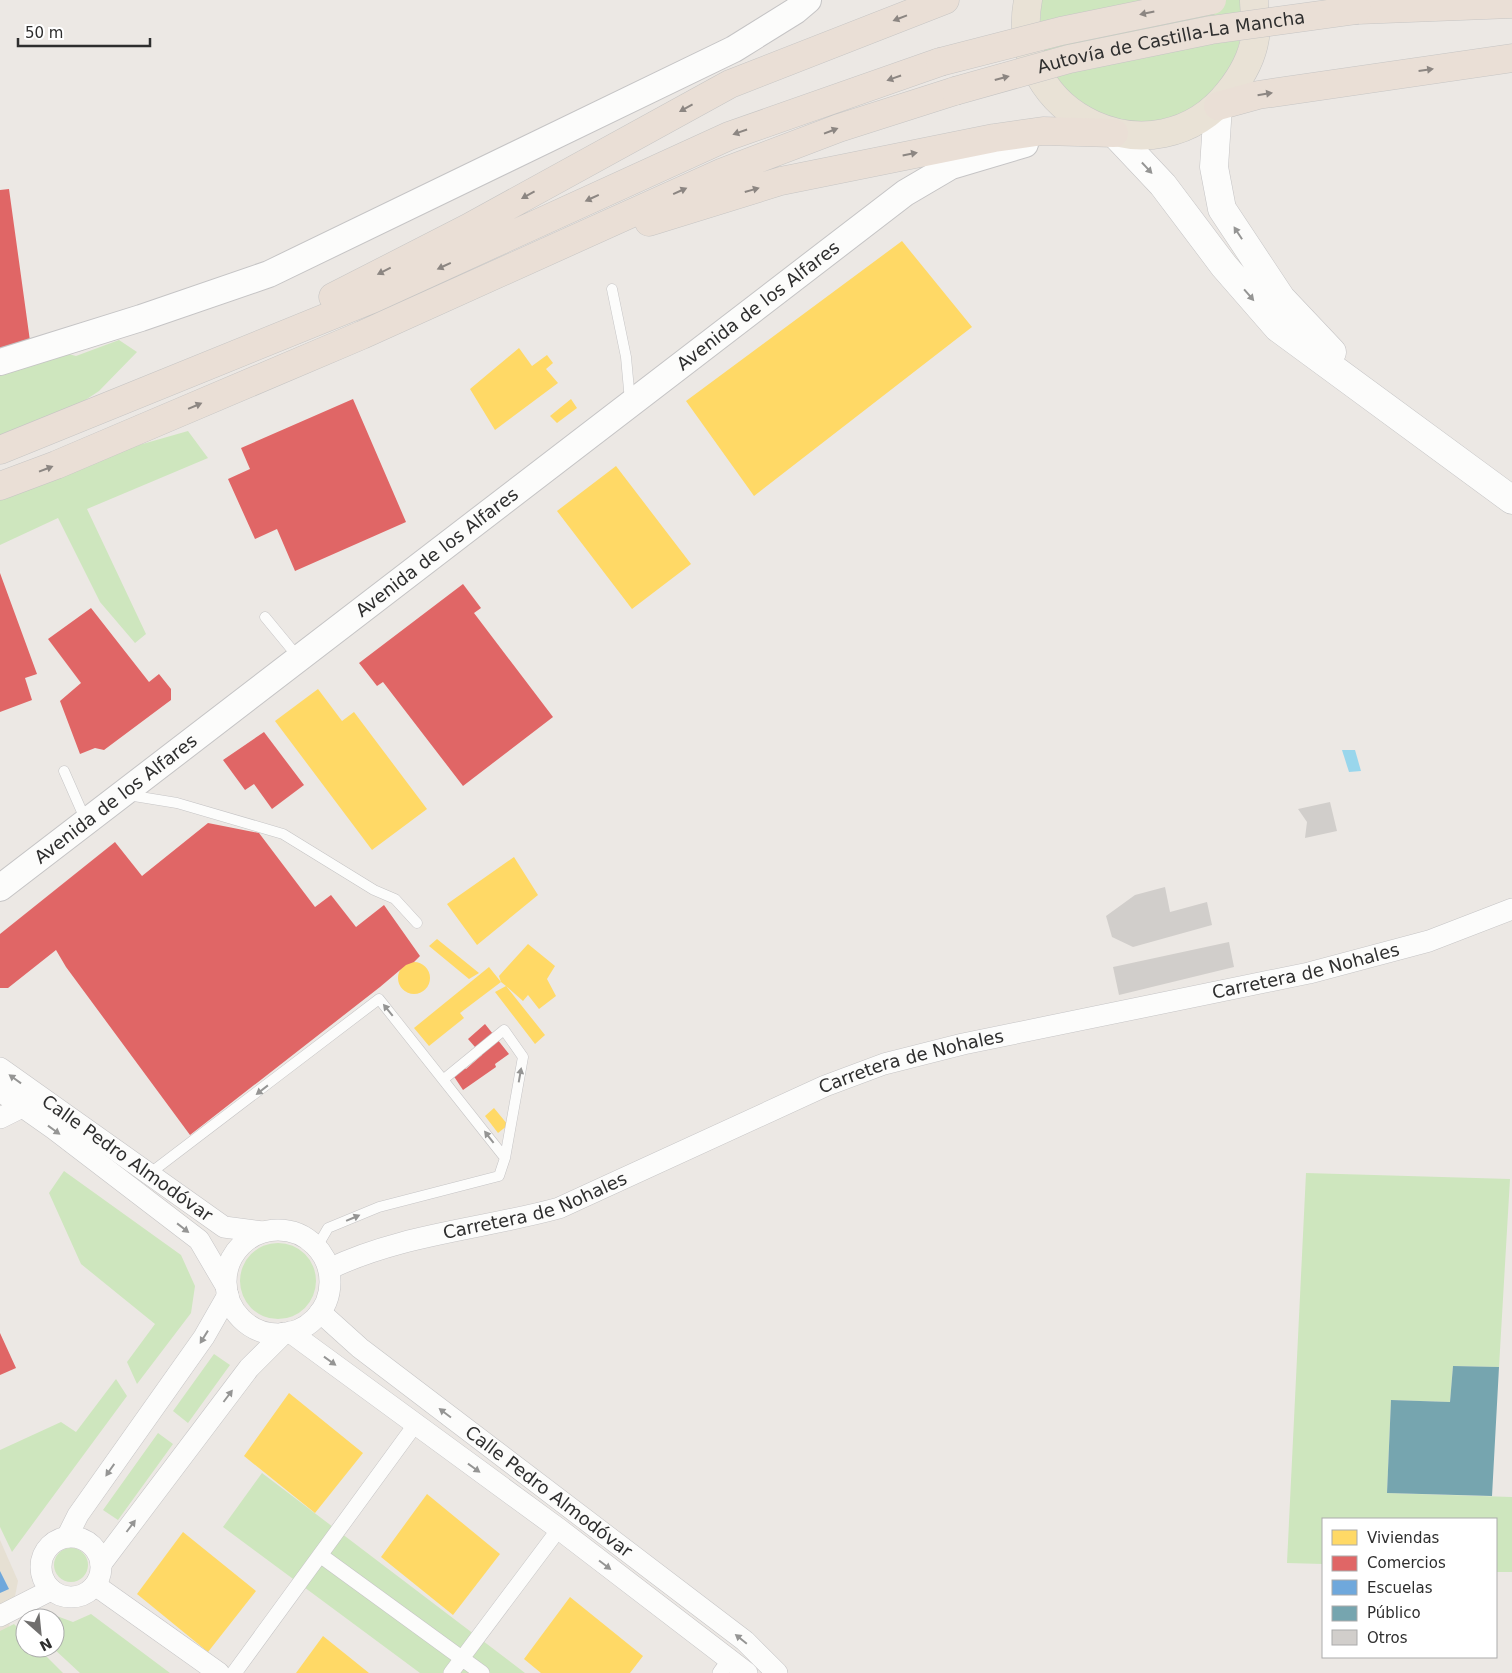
<svg xmlns="http://www.w3.org/2000/svg" width="1512" height="1673" font-family="'DejaVu Sans',sans-serif">
<style>
.education{fill:#e6e0d3}
.green{fill:#cee6be}
.water{fill:#99d6ec}
.homes{fill:#ffd966}
.shops{fill:#e06666}
.schools{fill:#6fa8dc}
.public{fill:#76a5af}
.building{fill:#d1cecb}
.lines{fill:none;stroke-linecap:round;stroke-linejoin:round}
.service-casing{stroke:#c5c4c5;stroke-width:11}
.pedestrian-casing{stroke:#c5c4c5;stroke-width:16}
.minor-casing{stroke:#c5c4c5;stroke-width:22}
.tertiary-casing{stroke:#c5c4c5;stroke-width:28}
.secondary-casing{stroke:#c5c4c5;stroke-width:29}
.trunk-casing{stroke:#c6c5c4;stroke-width:29}
.motorway-casing{stroke:#c6c5c4;stroke-width:29}
.service{stroke:#fcfcfb;stroke-width:10}
.pedestrian{stroke:#fcfcfb;stroke-width:15}
.minor{stroke:#fcfcfb;stroke-width:21}
.tertiary{stroke:#fcfcfb;stroke-width:26}
.secondary{stroke:#fcfcfb;stroke-width:28}
.trunk{stroke:#e9e2d6;stroke-width:28}
.motorway{stroke:#eadfd6;stroke-width:28}
.motorway-bridge-casing{stroke:#c6c5c4;stroke-width:29;stroke-linecap:butt}
.motorway-bridge{stroke:#eadfd6;stroke-width:28}
.oneway{fill:#8c8682}
.oneway2{fill:#959594}
.labels{text-anchor:middle;stroke-width:5;stroke-linejoin:round;paint-order:stroke}
.street-label{font-size:18px;fill:#2e2e2e;stroke:#fff}
</style>
<rect width="100%" height="100%" fill="#ece8e4"/>
<!-- education -->
<path class="education" d="M 0,1540 L 18,1581 L 0,1673 Z"/>
<!-- green -->
<path class="green" d="M 1041,0 L 1240,0 C 1258,102 1135,165 1065,88 C 1055,78 1045,64 1042,50 C 1038,35 1041,15 1041,0 Z
M 119,340 L 137,352 L 99,391 L 60,417 L 0,439 L 0,372 L 65,353 L 76,356 Z
M 188,431 L 208,458 L 87,509 L 146,634 L 135,643 L 100,602 L 58,518 L 0,545 L 0,499 L 139,445 Z
M 64,1171 L 181,1255 L 195,1286 L 191,1313 L 137,1384 L 127,1362 L 155,1324 L 81,1264 L 49,1193 Z
M 1306,1173 L 1510,1179 L 1499,1367 L 1453,1366 L 1450,1402 L 1391,1400 L 1387,1493 L 1512,1497 L 1512,1572 L 1496,1572 L 1496,1519 L 1323,1519 L 1323,1564 L 1287,1563 Z
M240 1281a38 38 0 1 1 76 0a38 38 0 1 1-76 0Z
M 214,1354 L 230,1365 L 188,1423 L 173,1411 Z
M 116,1379 L 127,1396 L 12,1552 L 0,1527 L 0,1450 L 61,1422 L 76,1432 Z
M 158,1433 L 173,1444 L 118,1520 L 103,1510 Z
M 262,1473 L 525,1673 L 420,1673 L 223,1527 Z
M54 1565a17 17 0 1 1 34 0a17 17 0 1 1-34 0Z
M 43,1611 L 73,1622 L 91,1614 L 170,1673 L 80,1673 L 53,1648 L 55,1648 L 55,1618 L 45,1618 Z
M 14,1624 L 25,1635 L 25,1648 L 38,1648 L 63,1673 L 0,1673 L 0,1631 Z"/>
<!-- water -->
<path class="water" d="M 1342,750 L 1355,750 L 1361,771 L 1349,772 Z"/>
<!-- homes -->
<path class="homes" d="M 902,241 L 972,327 L 754,496 L 686,401 Z
M 519,348 L 532,366 L 547,355 L 553,363 L 546,369 L 558,383 L 495,430 L 470,389 Z
M 571,399 L 577,408 L 557,423 L 550,416 Z
M 616,466 L 691,564 L 632,609 L 557,511 Z
M 318,689 L 342,721 L 354,712 L 427,809 L 372,850 L 275,721 Z
M 514,857 L 538,895 L 477,945 L 447,904 Z
M 437,939 L 479,973 L 469,979 L 429,946 Z
M 528,944 L 555,966 L 547,979 L 556,996 L 539,1009 L 528,995 L 523,1001 L 506,986 L 545,1035 L 535,1044 L 495,992 L 506,986 L 501,982 L 499,976 Z
M398 978a16 16 0 1 1 32 0a16 16 0 1 1-32 0Z
M 489,967 L 501,982 L 460,1013 L 464,1018 L 429,1046 L 414,1028 Z
M 494,1108 L 508,1125 L 498,1133 L 485,1116 Z
M 289,1393 L 363,1453 L 315,1513 L 244,1456 Z
M 427,1494 L 500,1554 L 453,1615 L 381,1557 Z
M 183,1532 L 256,1591 L 208,1652 L 137,1594 Z
M 570,1597 L 643,1656 L 630,1673 L 541,1673 L 524,1659 Z
M 323,1636 L 369,1673 L 296,1673 Z"/>
<!-- shops -->
<path class="shops" d="M 9,189 L 30,341 L 0,350 L 0,190 Z
M 353,399 L 406,522 L 295,571 L 277,529 L 255,539 L 228,479 L 250,469 L 241,448 Z
M 0,573 L 37,674 L 25,678 L 32,700 L 0,712 Z
M 463,584 L 481,608 L 474,613 L 553,717 L 463,786 L 383,682 L 377,686 L 359,663 Z
M 91,608 L 149,682 L 159,674 L 171,689 L 171,700 L 104,750 L 95,748 L 80,754 L 60,701 L 81,683 L 48,639 Z
M 264,732 L 304,785 L 272,809 L 254,784 L 245,790 L 223,760 Z
M 208,823 L 259,833 L 315,907 L 331,895 L 356,927 L 384,905 L 420,956 L 414,962 L 406,965 L 380,987 L 190,1135 L 66,967 L 56,950 L 8,988 L 0,988 L 0,934 L 115,842 L 142,876 Z
M 485,1024 L 509,1054 L 495,1064 L 496,1067 L 463,1090 L 451,1072 L 460,1064 L 466,1069 L 482,1055 L 468,1039 Z
M 0,1333 L 16,1368 L 0,1375 Z"/>
<!-- schools -->
<path class="schools" d="M 0,1571 L 9,1589 L 0,1593 Z"/>
<!-- public -->
<path class="public" d="M 1453,1366 L 1499,1367 L 1492,1496 L 1387,1493 L 1391,1400 L 1450,1402 Z"/>
<!-- building -->
<path class="building" d="M 1330,802 L 1337,831 L 1305,838 L 1307,822 L 1298,809 Z
M 1165,887 L 1170,912 L 1207,902 L 1212,925 L 1133,947 L 1112,937 L 1106,916 L 1135,895 Z
M 1229,942 L 1234,967 L 1119,995 L 1113,967 Z"/>
<g class="lines">
<defs>
<path id="service" d="M 612,289 L 626,357 L 630,401
M 265,617 L 298,657
M 64,771 L 86,821
M 128,795 L 177,803 L 283,834 L 374,890 L 395,899 L 417,923
M 444,1079 L 504,1030 L 523,1057 L 505,1158
M 149,1174 L 379,999 L 505,1158 L 499,1176 L 379,1207 L 328,1228 L 317,1247"/>
<path id="pedestrian" d="M 320,1555 L 482,1673
M 234,1673 L 415,1425
M 451,1673 L 559,1529
M 720,1673 L 730,1659"/>
<g id="minor">
<path id="s1" d="M 0,1068 L 224,1227 L 262,1232"/>
<path d="M 0,1091 L 54,1129 L 199,1240 L 226,1286"/>
<path d="M 0,1118 L 22,1107"/>
<circle cx="278" cy="1282" r="52"/>
<path id="s2" d="M 329,1269 C 401,1234 483,1229 559,1208 L 825,1086 L 884,1064 L 963,1044 L 1309,973 L 1429,941 L 1512,909"/>
<path id="s3" d="M 320,1312 L 360,1348 L 745,1641 L 777,1673"/>
<path d="M 290,1332 L 559,1529 L 747,1673"/>
<path d="M 67,1537 L 78,1515 L 204,1337 L 228,1295"/>
<circle cx="71" cy="1567" r="30"/>
<path d="M 101,1564 L 249,1368 L 284,1333"/>
<path d="M 95,1585 L 219,1673"/>
<path d="M 0,1616 L 51,1590"/>
</g>
<g id="tertiary">
<path d="M 0,362 L 141,318 L 269,274 L 734,49 L 795,11 L 808,0"/>
<path id="s4" d="M 0,888 L 905,193 L 951,166 L 1025,144"/>
</g>
<path id="secondary" d="M 1218,106 L 1214,167 L 1222,209 L 1281,298 L 1332,352
M 1114,133 L 1163,185 L 1224,266 L 1278,328 L 1512,500"/>
<path id="trunk" d="M 1028,0 C 1006,116 1156,185 1229,92 C 1241,77 1252,58 1255,38 C 1257,26 1254,12 1254,0"/>
<path id="motorway" d="M 1357,10 L 1512,4
M 1218,106 L 1258,95 L 1512,58
M 649,222 L 781,181 L 994,138 L 1043,131 L 1114,133
M 333,297 L 468,228 L 730,84 L 945,0
M 0,450 L 372,299 L 729,136 L 940,62
M 0,486 L 56,465 L 362,335 L 723,172 L 839,128 L 955,91"/>
</defs>
<!-- service casing -->
<use href="#service" class="service-casing"/>
<!-- pedestrian casing -->
<use href="#pedestrian" class="pedestrian-casing"/>
<!-- minor casing -->
<use href="#minor" class="minor-casing"/>
<!-- tertiary casing -->
<use href="#tertiary" class="tertiary-casing"/>
<!-- secondary casing -->
<use href="#secondary" class="secondary-casing"/>
<!-- trunk casing -->
<use href="#trunk" class="trunk-casing"/>
<!-- motorway casing -->
<use href="#motorway" class="motorway-casing"/>
<!-- service -->
<use href="#service" class="service"/>
<!-- pedestrian -->
<use href="#pedestrian" class="pedestrian"/>
<!-- minor -->
<use href="#minor" class="minor"/>
<!-- tertiary -->
<use href="#tertiary" class="tertiary"/>
<!-- secondary -->
<use href="#secondary" class="secondary"/>
<!-- trunk -->
<use href="#trunk" class="trunk"/>
<!-- motorway -->
<use href="#motorway" class="motorway"/>
<defs>
<g id="motorway-bridge">
<path d="M 940,62 L 1061,31 L 1212,0"/>
<path id="s5" d="M 955,91 L 1069,59 L 1211,30 L 1357,10"/>
</g>
</defs>
<!-- motorway-bridge casing -->
<use href="#motorway-bridge" class="motorway-bridge-casing"/>
<!-- motorway-bridge -->
<use href="#motorway-bridge" class="motorway-bridge"/>
</g>
<!-- one-way arrows -->
<defs><path id="oneway-solid" d="M-6-.8H1V-3.2L6.5 0L1 3.2V.8H-6Z" transform="scale(1.25)"/></defs>
<g class="oneway">
<use href="#oneway-solid" transform="translate(1147 13) rotate(168)"/>
<use href="#oneway-solid" transform="translate(900 18) rotate(159)"/>
<use href="#oneway-solid" transform="translate(1426 70) rotate(-8)"/>
<use href="#oneway-solid" transform="translate(894 78) rotate(161)"/>
<use href="#oneway-solid" transform="translate(1002 78) rotate(-15)"/>
<use href="#oneway-solid" transform="translate(1265 94) rotate(-9)"/>
<use href="#oneway-solid" transform="translate(686 108) rotate(151)"/>
<use href="#oneway-solid" transform="translate(831 131) rotate(-21)"/>
<use href="#oneway-solid" transform="translate(740 132) rotate(161)"/>
<use href="#oneway-solid" transform="translate(910 154) rotate(-11)"/>
<use href="#oneway-solid" transform="translate(752 190) rotate(-16)"/>
<use href="#oneway-solid" transform="translate(680 191) rotate(-24)"/>
<use href="#oneway-solid" transform="translate(528 195) rotate(151)"/>
<use href="#oneway-solid" transform="translate(592 198) rotate(155)"/>
<use href="#oneway-solid" transform="translate(444 266) rotate(155)"/>
<use href="#oneway-solid" transform="translate(384 271) rotate(153)"/>
<use href="#oneway-solid" transform="translate(195 406) rotate(-23)"/>
<use href="#oneway-solid" transform="translate(46 469) rotate(-21)"/>
</g>
<g class="oneway2">
<use href="#oneway-solid" transform="translate(1147 168) rotate(47)"/>
<use href="#oneway-solid" transform="translate(1238 233) rotate(-123)"/>
<use href="#oneway-solid" transform="translate(1249 295) rotate(49)"/>
<use href="#oneway-solid" transform="translate(388 1010) rotate(-129)"/>
<use href="#oneway-solid" transform="translate(520 1075) rotate(-80)"/>
<use href="#oneway-solid" transform="translate(15 1079) rotate(-144)"/>
<use href="#oneway-solid" transform="translate(262 1090) rotate(142)"/>
<use href="#oneway-solid" transform="translate(54 1130) rotate(36)"/>
<use href="#oneway-solid" transform="translate(489 1137) rotate(-128)"/>
<use href="#oneway-solid" transform="translate(353 1218) rotate(-23)"/>
<use href="#oneway-solid" transform="translate(183 1228) rotate(38)"/>
<use href="#oneway-solid" transform="translate(204 1337) rotate(122)"/>
<use href="#oneway-solid" transform="translate(330 1361) rotate(36)"/>
<use href="#oneway-solid" transform="translate(228 1396) rotate(-53)"/>
<use href="#oneway-solid" transform="translate(445 1413) rotate(-143)"/>
<use href="#oneway-solid" transform="translate(474 1468) rotate(36)"/>
<use href="#oneway-solid" transform="translate(110 1470) rotate(125)"/>
<use href="#oneway-solid" transform="translate(131 1526) rotate(-53)"/>
<use href="#oneway-solid" transform="translate(605 1565) rotate(37)"/>
<use href="#oneway-solid" transform="translate(741 1639) rotate(-141)"/>
</g>
<g class="labels">
<!-- street labels -->
<g class="street-label">
<text dy="6" stroke="none"><textPath href="#s5" startOffset="222">Autovía de Castilla-La Mancha</textPath></text>
<text dy="6" stroke="none"><textPath href="#s4" startOffset="956">Avenida de los Alfares</textPath></text>
<text dy="6" stroke="none"><textPath href="#s4" startOffset="551">Avenida de los Alfares</textPath></text>
<text dy="6" stroke="none"><textPath href="#s4" startOffset="146">Avenida de los Alfares</textPath></text>
<text dy="6" stroke="none"><textPath href="#s2" startOffset="1026">Carretera de Nohales</textPath></text>
<text dy="6" stroke="none"><textPath href="#s2" startOffset="621">Carretera de Nohales</textPath></text>
<text dy="6" stroke="none"><textPath href="#s1" startOffset="156">Calle Pedro Almodóvar</textPath></text>
<text dy="6" stroke="none"><textPath href="#s2" startOffset="216">Carretera de Nohales</textPath></text>
<text dy="6" stroke="none"><textPath href="#s3" startOffset="291">Calle Pedro Almodóvar</textPath></text>
</g>
</g>
<!-- legend -->
<rect x="1322" y="1518" width="175" height="140" fill="#ffffff" stroke="#ababab"/>
<rect x="1332" y="1530" width="25" height="15" fill="#ffd966" stroke="#ababab"/>
<text x="1367" y="1543" font-size="15" fill="#2e2e2e">Viviendas</text>
<rect x="1332" y="1556" width="25" height="15" fill="#e06666" stroke="#ababab"/>
<text x="1367" y="1568" font-size="15" fill="#2e2e2e">Comercios</text>
<rect x="1332" y="1580" width="25" height="15" fill="#6fa8dc" stroke="#ababab"/>
<text x="1367" y="1593" font-size="15" fill="#2e2e2e">Escuelas</text>
<rect x="1332" y="1606" width="25" height="15" fill="#76a5af" stroke="#ababab"/>
<text x="1367" y="1618" font-size="15" fill="#2e2e2e">Público</text>
<rect x="1332" y="1630" width="25" height="15" fill="#d1cecb" stroke="#ababab"/>
<text x="1367" y="1643" font-size="15" fill="#2e2e2e">Otros</text>
<!-- north arrow -->
<g transform="translate(40 1633) rotate(153)"><circle r="24" fill="#ffffff" stroke="#ababab"/>
<path d="M0-4L9 19L0 12L-9 19Z" fill="#706f6e"/>
<text y="-8" font-size="14" font-weight="bold" text-anchor="middle" fill="#2e2e2e">N</text>
</g>
<!-- scale -->
<path d="M18 38v8h132v-8" fill="none" stroke="#2e2e2e" stroke-width="2.5"/>
<text x="25" y="38" font-size="15" fill="#2e2e2e" stroke="#ffffff" stroke-width="4" paint-order="stroke">50 m</text>
</svg>
